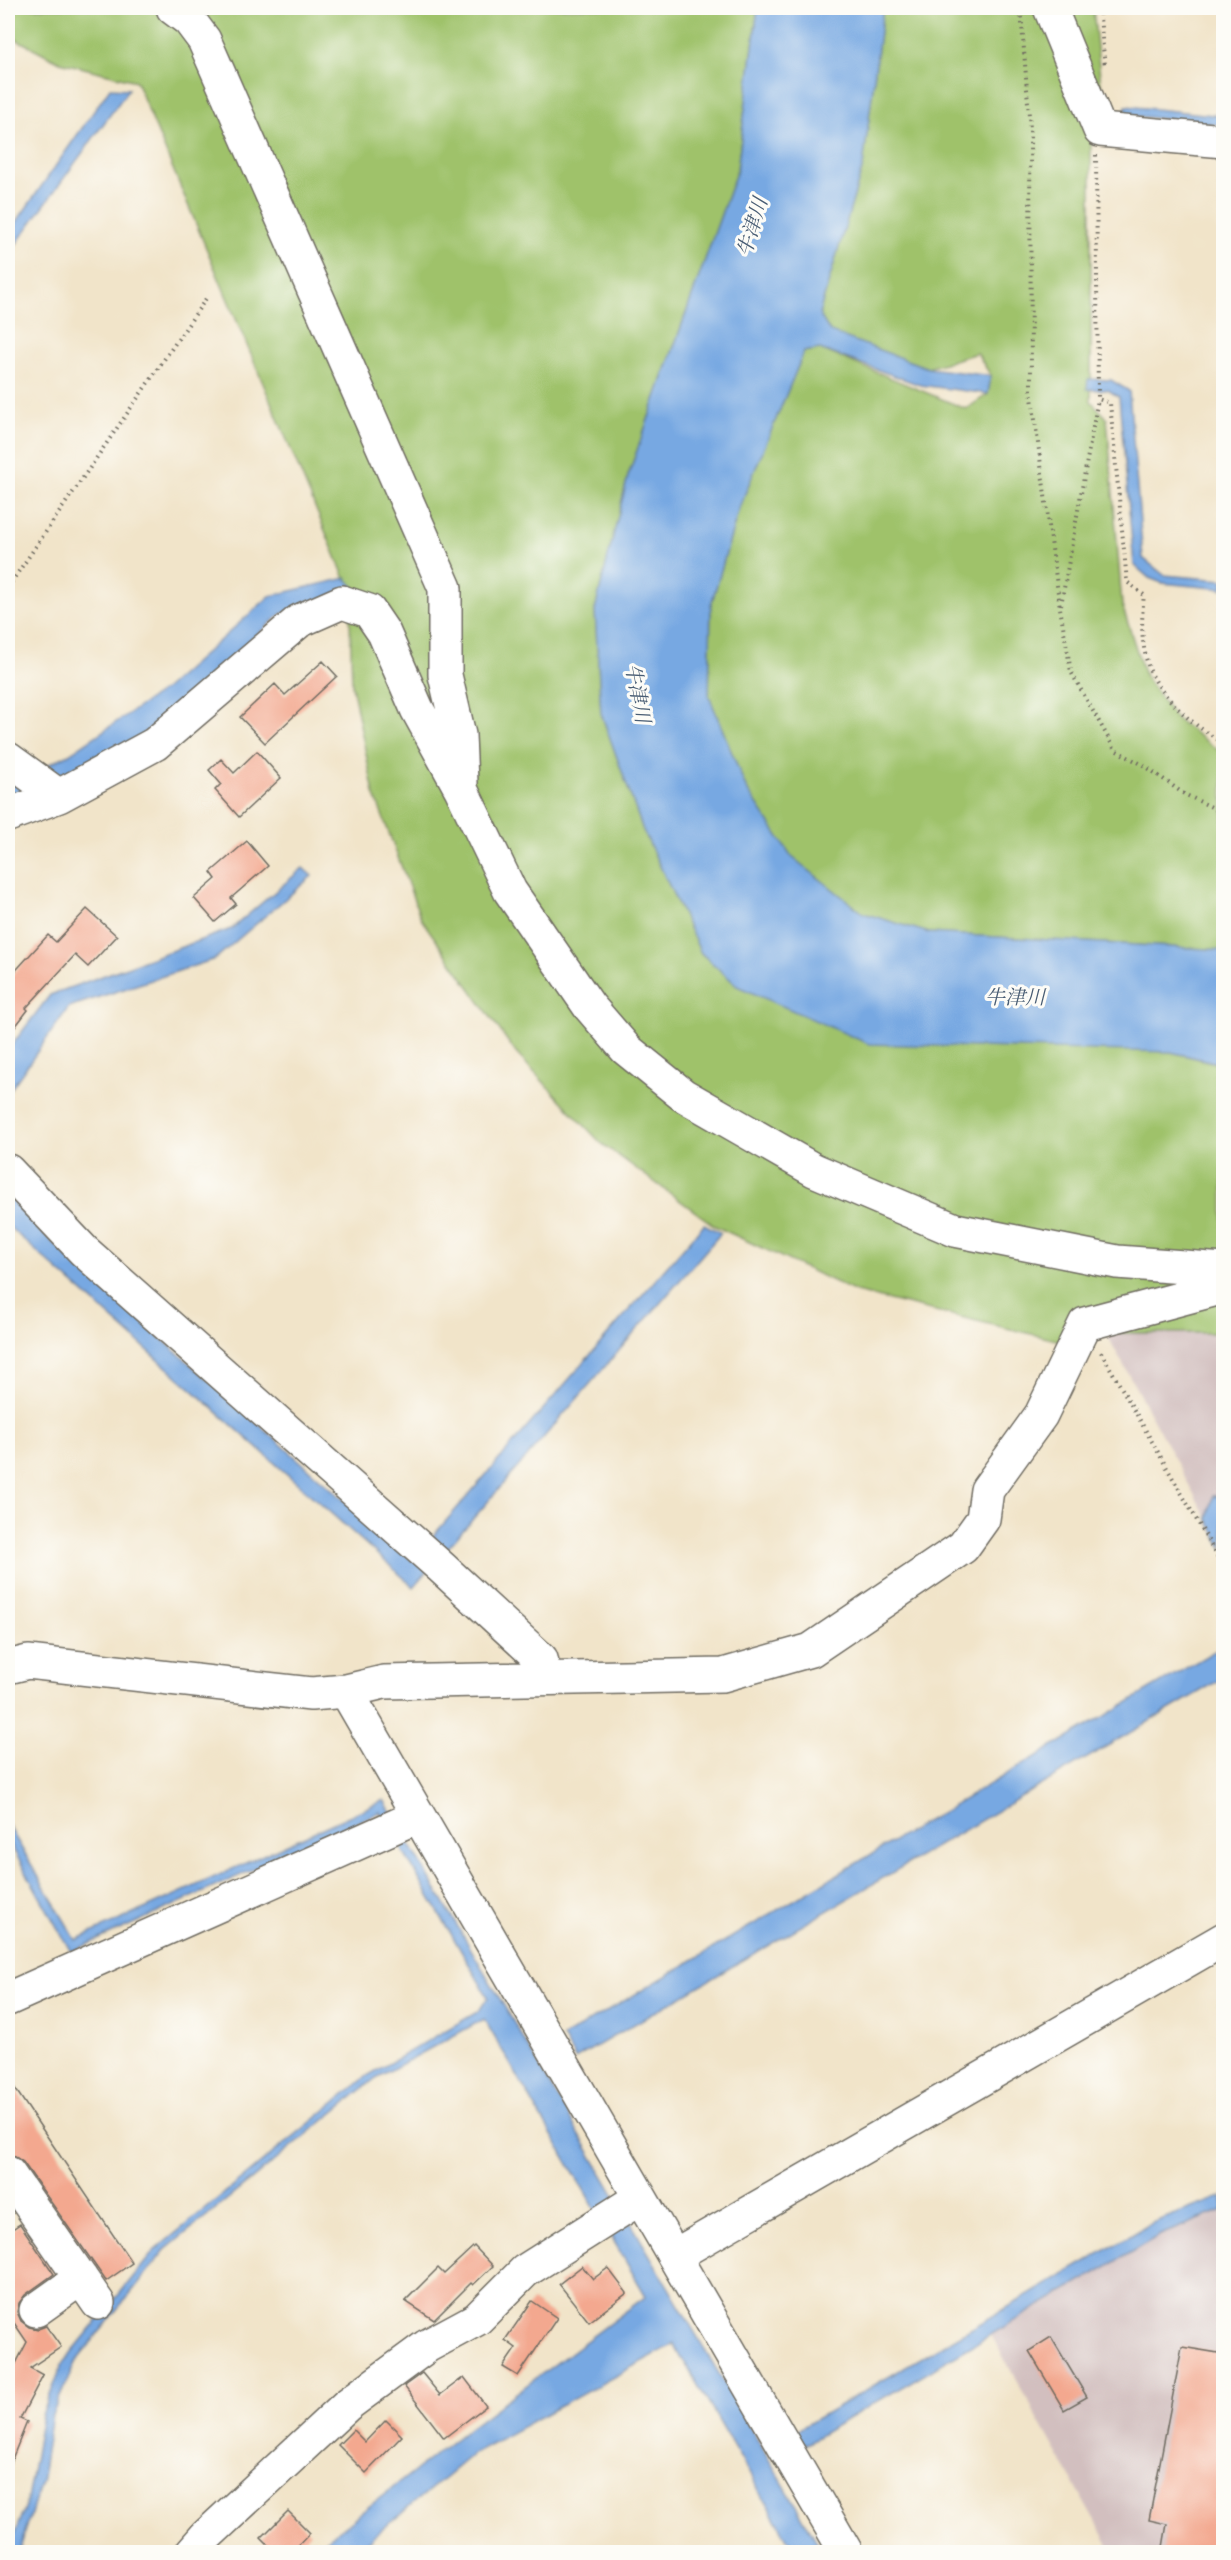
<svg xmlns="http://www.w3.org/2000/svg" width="1231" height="2560" font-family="'Old Standard TT','Noto Serif JP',serif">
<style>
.industrial{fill:#d2bfbf}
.green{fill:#9fc26b;stroke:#65764b;stroke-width:1.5}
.water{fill:#77a8e2;stroke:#516a86;stroke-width:1.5}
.building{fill:#f3a88f}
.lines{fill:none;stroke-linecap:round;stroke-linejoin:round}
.minor-casing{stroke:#706c62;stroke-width:36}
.path{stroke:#706c62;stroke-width:4;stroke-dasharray:1.5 4.5;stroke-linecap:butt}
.minor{stroke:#fff;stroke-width:33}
.labels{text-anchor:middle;stroke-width:6;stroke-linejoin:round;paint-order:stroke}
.water-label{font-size:20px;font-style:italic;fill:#495d74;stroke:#fdfcf7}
</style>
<rect width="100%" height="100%" fill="#fdfcf7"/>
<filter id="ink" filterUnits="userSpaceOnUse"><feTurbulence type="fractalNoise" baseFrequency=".0167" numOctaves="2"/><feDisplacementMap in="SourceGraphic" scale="12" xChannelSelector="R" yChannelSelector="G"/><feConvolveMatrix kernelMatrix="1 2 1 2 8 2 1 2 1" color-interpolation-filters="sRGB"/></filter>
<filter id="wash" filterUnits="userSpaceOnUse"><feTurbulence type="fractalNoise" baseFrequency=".008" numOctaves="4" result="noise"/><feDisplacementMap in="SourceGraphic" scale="24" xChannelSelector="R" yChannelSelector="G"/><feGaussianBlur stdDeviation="1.35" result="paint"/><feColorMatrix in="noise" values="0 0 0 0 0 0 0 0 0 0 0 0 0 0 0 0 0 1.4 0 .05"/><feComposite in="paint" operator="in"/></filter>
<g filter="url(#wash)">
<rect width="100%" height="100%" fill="#f1e4c9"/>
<!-- industrial -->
<path class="industrial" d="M 1106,1333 L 1223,1333 L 1223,1497 L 1213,1496 L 1207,1518 Z
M 1223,2204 L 1223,2552 L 1113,2552 L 991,2335 L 991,2326 L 1160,2229 Z"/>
<!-- green -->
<path class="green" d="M 8,8 L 758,8 L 737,170 L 628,476 L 595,610 L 601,713 L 643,830 L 701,953 L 739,987 L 1171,1052 L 1223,1065 L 1223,1333 L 1106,1333 L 1085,1347 L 856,1292 L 715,1226 L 601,1143 L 516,1053 L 421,919 L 374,793 L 352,686 L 349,588 L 136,81 L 60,62 L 8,35 Z
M 883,8 L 1093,8 L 1103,106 L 1091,145 L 1091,401 L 1107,418 L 1122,605 L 1145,676 L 1175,718 L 1217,749 L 1223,751 L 1223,950 L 929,933 L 863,913 L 792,858 L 746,788 L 709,696 L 711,605 L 739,508 L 804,351 L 820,349 L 966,409 L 988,394 L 991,376 L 977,353 L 928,368 L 830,332 L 819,314 L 863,166 Z"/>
<!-- water -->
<path class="water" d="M 758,8 L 883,8 L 863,166 L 819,314 L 830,332 L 928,368 L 991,376 L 988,394 L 920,385 L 820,349 L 804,352 L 739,508 L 711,605 L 709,696 L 746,788 L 792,857 L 863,913 L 929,933 L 1223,950 L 1223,1064 L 1171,1052 L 869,1044 L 739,987 L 701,953 L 643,830 L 601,713 L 595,610 L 628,476 L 737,170 Z
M 110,88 L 129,89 L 8,255 L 8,234 Z
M 1126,106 L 1223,116 L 1223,125 L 1125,115 Z
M 1088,379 L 1111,380 L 1129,391 L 1143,558 L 1164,575 L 1223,580 L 1223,589 L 1162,583 L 1149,578 L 1134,565 L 1119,397 L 1108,390 L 1087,389 Z
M 346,578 L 354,587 L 281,614 L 139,738 L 61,781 L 8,798 L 8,783 L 17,781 L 69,754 L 165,689 L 270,596 Z
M 303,868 L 312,876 L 215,959 L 69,1007 L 8,1093 L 8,1050 L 50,995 L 231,929 Z
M 8,1196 L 50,1240 L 412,1560 L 704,1224 L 721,1233 L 414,1587 L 8,1226 Z
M 1213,1496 L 1223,1497 L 1223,1549 L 1207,1518 Z
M 1223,1646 L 1223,1678 L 575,2059 L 563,2037 Z
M 384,1800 L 823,2552 L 795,2552 L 674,2344 L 474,2453 L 355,2552 L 311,2552 L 464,2432 L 646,2296 L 484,2019 L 376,2078 L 165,2250 L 75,2363 L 52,2415 L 41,2482 L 19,2552 L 8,2552 L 27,2500 L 42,2415 L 63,2363 L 155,2250 L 367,2076 L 479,2011 L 488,1997 L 380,1812 L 71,1952 L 8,1840 L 8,1825 L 76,1940 Z
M 1223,2196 L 1223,2210 L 1160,2235 L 795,2450 L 787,2436 L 1152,2223 Z"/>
<g id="blocks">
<!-- building -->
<path class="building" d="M 323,661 L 337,676 L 265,743 L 240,717 L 275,684 L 285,695 Z
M 257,751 L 281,778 L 239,817 L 215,790 L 221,784 L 209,770 L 221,759 L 234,773 Z
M 247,841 L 268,866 L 231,898 L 236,904 L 215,922 L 194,898 L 216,879 L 211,872 Z
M 87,909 L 117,936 L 88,967 L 75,955 L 26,1008 L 28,1010 L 8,1036 L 8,979 L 48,935 L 56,942 Z
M 8,2078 L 132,2263 L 106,2281 L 23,2162 L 12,2155 L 8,2148 Z
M 20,2224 L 54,2274 L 25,2295 L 19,2303 L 17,2312 L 21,2321 L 29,2327 L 38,2329 L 46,2326 L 61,2347 L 30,2368 L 43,2375 L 20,2419 L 27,2422 L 8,2469 L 8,2379 L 27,2342 L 8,2314 L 8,2232 Z
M 474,2246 L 493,2266 L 473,2285 L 471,2283 L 434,2320 L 405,2301 L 438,2268 L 444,2274 Z
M 582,2266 L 593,2279 L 608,2268 L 627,2293 L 589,2322 L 559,2284 Z
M 532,2301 L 557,2318 L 518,2376 L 503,2367 L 516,2348 L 505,2340 Z
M 1051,2337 L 1087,2397 L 1064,2410 L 1029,2351 Z
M 1182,2347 L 1224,2354 L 1224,2553 L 1162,2553 L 1167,2524 L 1149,2520 Z
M 422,2373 L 440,2395 L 464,2377 L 486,2406 L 444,2438 L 404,2386 Z
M 386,2420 L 402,2436 L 366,2473 L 338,2445 L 353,2430 L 365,2442 Z
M 288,2511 L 310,2533 L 291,2553 L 276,2553 L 261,2538 Z"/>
</g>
</g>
<g filter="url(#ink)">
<use href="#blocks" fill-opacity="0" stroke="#706c62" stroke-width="1.5"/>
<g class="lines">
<defs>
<path id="minor" d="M 173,8 L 189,20 L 204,40 L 445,588 L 445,675 L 459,735 L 461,783
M 1050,8 L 1100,130 L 1224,141
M 8,759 L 59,796
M 8,815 L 59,796 L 155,744 L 299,621 L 342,602 L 369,611 L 384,633 L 417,709 L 461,789 L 510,891 L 589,1006 L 626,1049 L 683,1095 L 814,1170 L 955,1230 L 1117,1262 L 1224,1270
M 8,1171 L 84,1251 L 441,1567 L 541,1659 L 545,1678
M 8,1667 L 28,1662 L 311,1694 L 346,1691 L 384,1682 L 723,1675 L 811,1650 L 963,1547 L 983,1519 L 987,1490 L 1041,1415 L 1085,1324 L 1224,1287
M 346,1691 L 846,2552
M 8,1999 L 418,1816
M 8,2173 L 98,2303
M 674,2256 L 1224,1939
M 36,2310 L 81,2278
M 192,2552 L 205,2537 L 347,2405 L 427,2346 L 477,2319 L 525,2271 L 640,2198"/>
</defs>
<!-- minor casing -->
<use href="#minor" class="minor-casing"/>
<!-- path -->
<path class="path" d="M 1099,8 L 1105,66
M 1021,11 L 1030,129 L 1031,390 L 1060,608 L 1071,672 L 1115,750 L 1145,766 L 1184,794 L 1224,813
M 1096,155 L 1098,399 L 1110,403 L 1127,582 L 1144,595 C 1141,620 1141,644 1149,668 C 1158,694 1199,732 1224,742
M 8,587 L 207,297
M 1061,605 L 1098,399
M 1101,1352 L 1224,1568"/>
<!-- minor -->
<use href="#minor" class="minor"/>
</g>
</g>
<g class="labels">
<!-- water labels -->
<g class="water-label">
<text transform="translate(752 227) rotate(-73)" y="7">牛津川</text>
<text transform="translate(638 693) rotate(79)" y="7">牛津川</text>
<text x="1015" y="1004">牛津川</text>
</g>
</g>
<!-- margin -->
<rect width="1231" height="2560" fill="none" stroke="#fdfcf7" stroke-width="30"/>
</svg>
